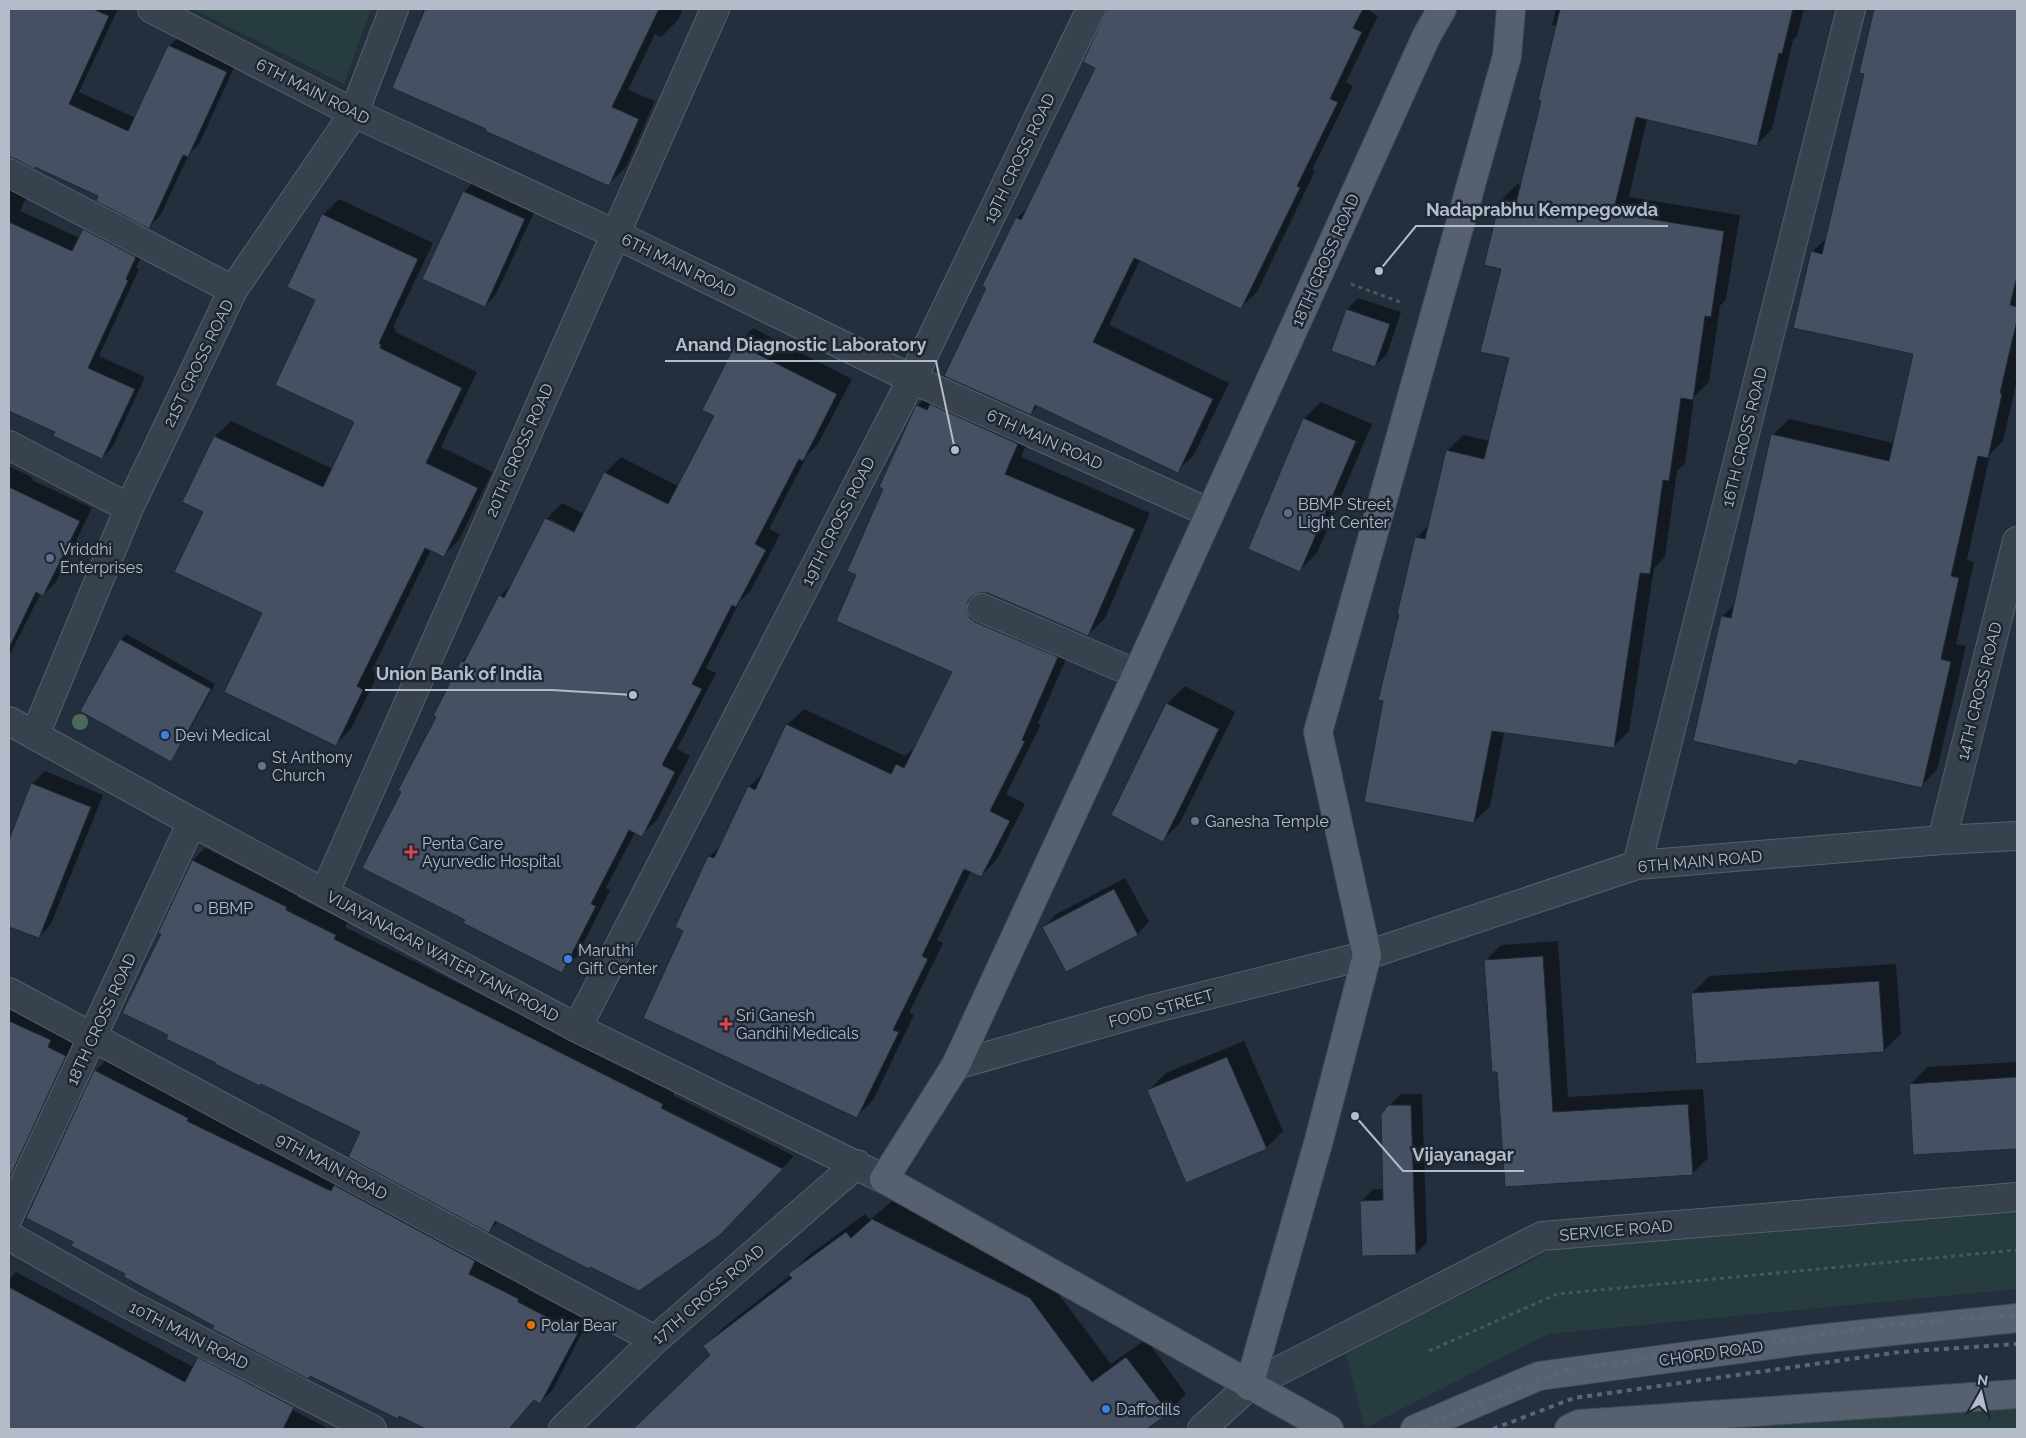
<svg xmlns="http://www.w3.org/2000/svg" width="2026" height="1438" font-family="Raleway,sans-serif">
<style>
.green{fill:#263c3f}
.shadow{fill:#0007;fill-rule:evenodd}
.building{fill:#455162;stroke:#1f2835}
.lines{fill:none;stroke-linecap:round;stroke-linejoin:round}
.minor-casing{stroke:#565f6c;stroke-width:30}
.major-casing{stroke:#414a57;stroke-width:30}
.path{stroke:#44595c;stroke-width:3;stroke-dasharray:4 4;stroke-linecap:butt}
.minor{stroke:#38414e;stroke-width:28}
.major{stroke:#56606e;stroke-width:28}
.rail{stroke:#5a6575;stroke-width:4;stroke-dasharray:5 5;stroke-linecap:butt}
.tree{fill:#4b6a5d}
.service-dot{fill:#5c6f8a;stroke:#1d2633;stroke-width:2}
.shop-dot{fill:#3f7fe0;stroke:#1d2633;stroke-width:2}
.worship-dot{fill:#6b7280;stroke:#1d2633;stroke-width:2}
.health-dot{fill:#e0444e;stroke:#1d2633;stroke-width:2}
.food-dot{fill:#e8710a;stroke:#1d2633;stroke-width:2}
.labels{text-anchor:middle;stroke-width:5;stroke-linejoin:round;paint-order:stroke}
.street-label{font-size:16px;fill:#b4bcc9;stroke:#1d2633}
.poi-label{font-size:16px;fill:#b4bcc9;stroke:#1d2633;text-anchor:start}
.leader{fill:none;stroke:#b4bcc9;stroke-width:2}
.callout-dot{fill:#b4bcc9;stroke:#1d2633;stroke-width:2}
.callout-label{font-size:18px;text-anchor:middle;font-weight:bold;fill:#b4bcc9;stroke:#1d2633;stroke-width:5;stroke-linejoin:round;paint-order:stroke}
</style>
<rect width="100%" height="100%" fill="#242f3e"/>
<!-- green -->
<path class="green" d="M 193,9 L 371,9 L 344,84 Z
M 2017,1210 L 2017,1289 L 1548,1334 L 1365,1428 L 1345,1349 L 1503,1276 L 1554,1248 L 1806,1229 Z
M 2017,1404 L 2017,1429 L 1664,1429 Z"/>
<!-- shadow -->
<path class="shadow" d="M 9,9 L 118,9 L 79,92 L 136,118 L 169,46 L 181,35 L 237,61 L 199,144 L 189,154 L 160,216 L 149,227 L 100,196 L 17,158 L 9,156 Z
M 424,9 L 683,9 L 678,20 L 661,37 L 655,34 L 628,90 L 655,101 L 626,167 L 609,184 L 488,128 L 421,16 Z
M 1109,9 L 1370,9 L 1369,11 L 1378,16 L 1346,82 L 1353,86 L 1312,170 L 1315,171 L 1257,292 L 1240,308 L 1140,260 L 1109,325 L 1229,383 L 1194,455 L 1177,471 L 1039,405 L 1030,414 L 988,287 L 1017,218 L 1030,205 L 1097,67 L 1084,61 Z
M 1556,9 L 1804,9 L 1797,36 L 1793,40 L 1772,129 L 1756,145 L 1647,119 L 1629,197 L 1740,215 L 1726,299 L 1720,306 L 1709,382 L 1694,397 L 1685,464 L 1677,471 L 1665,557 L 1654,568 L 1629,731 L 1613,747 L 1504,732 L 1490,806 L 1474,822 L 1401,613 L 1416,538 L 1430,524 L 1447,451 L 1463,435 L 1490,441 L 1511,358 L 1502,268 L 1501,200 L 1517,184 L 1522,185 L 1542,100 L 1557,26 L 1552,25 Z
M 1875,9 L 2017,9 L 2017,369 L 2015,377 L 2017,380 L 2003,441 L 1990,454 L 1967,560 L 1974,562 L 1956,644 L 1966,646 L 1937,770 L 1921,786 L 1801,759 L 1797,764 L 1722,616 L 1736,603 L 1773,435 L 1789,419 L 1894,443 L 1915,354 L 1812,252 L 1828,237 L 1866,73 L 1861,72 Z
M 9,171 L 32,185 L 20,211 L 80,238 L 84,230 L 95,218 L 147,245 L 136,268 L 139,269 L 99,356 L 145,377 L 113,446 L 102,458 L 56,431 L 9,409 Z
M 475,180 L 536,208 L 496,294 L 485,306 L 464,192 Z
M 339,199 L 433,243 L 393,327 L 396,329 L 395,332 L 477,372 L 441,447 L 492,472 L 459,540 L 443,556 L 431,550 L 372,670 L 378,674 L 351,729 L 336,744 L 264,613 L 204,511 L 184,502 L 215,436 L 231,421 L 333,469 L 356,422 L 317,299 L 323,215 Z
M 1358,298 L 1401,312 L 1387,354 L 1375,365 L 1347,309 Z
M 753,328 L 852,379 L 818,444 L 808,454 L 769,529 L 780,534 L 751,590 L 740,601 L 706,668 L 716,673 L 677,749 L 690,756 L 657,820 L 641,835 L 635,832 L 606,888 L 610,890 L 577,956 L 561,972 L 466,920 L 402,791 L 438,717 L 462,661 L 471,653 L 500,596 L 513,583 L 546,519 L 562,503 L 584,514 L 605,473 L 621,457 L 678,486 L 716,415 L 703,409 L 738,344 ZM 550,519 L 580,534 L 579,536 L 550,522 Z
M 934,389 L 1034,427 L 1021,457 L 1150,513 L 1105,618 L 1088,635 L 988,592 L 983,592 L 986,601 L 1074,641 L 1038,723 L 1041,724 L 1006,794 L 1025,804 L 997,859 L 981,876 L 971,871 L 937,940 L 943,943 L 909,1013 L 914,1015 L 873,1100 L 856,1117 L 685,930 L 709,857 L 722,844 L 749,787 L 766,770 L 787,725 L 804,709 L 905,756 L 913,749 L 915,749 L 953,671 L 858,575 L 885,488 L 917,406 Z
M 1321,402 L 1372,424 L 1317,553 L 1300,570 L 1304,419 Z
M 9,466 L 33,478 L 32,480 L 92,508 L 56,582 L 43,595 L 41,593 L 9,656 Z
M 126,634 L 215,684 L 176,754 L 170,760 L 121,640 Z
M 1185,686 L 1235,712 L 1180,823 L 1163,840 L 1112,815 L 1167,704 Z
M 45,771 L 103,795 L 51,924 L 39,937 L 9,925 L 9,838 L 10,839 L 32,784 Z
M 205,848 L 299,895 L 297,897 L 348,922 L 345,927 L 675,1091 L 673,1095 L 794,1156 L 732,1220 L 499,1221 L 489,1231 L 361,1132 L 217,1062 L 170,1035 L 162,934 L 159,932 L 193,860 Z
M 1125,878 L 1149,922 L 1137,934 L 1044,927 L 1055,915 Z
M 1558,941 L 1568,1097 L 1703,1089 L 1708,1158 L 1692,1174 L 1506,1186 L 1498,1071 L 1486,960 L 1501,945 Z
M 1896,964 L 1901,1034 L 1883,1051 L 1692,993 L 1710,976 Z
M 9,1007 L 78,1044 L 9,1190 Z
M 1244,1041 L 1283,1131 L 1266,1148 L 1148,1091 L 1166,1073 Z
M 107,1059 L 486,1249 L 479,1263 L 530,1287 L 528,1290 L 588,1321 L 552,1391 L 540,1402 L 535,1399 L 509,1429 L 429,1429 L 216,1325 L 127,1273 L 95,1071 Z
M 2017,1062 L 2017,1148 L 1914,1154 L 1910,1085 L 1927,1067 Z
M 1401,1094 L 1422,1094 L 1427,1242 L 1416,1254 L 1362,1201 L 1373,1189 L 1384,1189 L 1389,1106 Z
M 892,1201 L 1048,1280 L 1111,1364 L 1146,1339 L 1186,1394 L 1168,1412 L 1145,1429 L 770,1429 L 764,1422 L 757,1429 L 635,1429 L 712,1355 L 705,1346 L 723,1328 L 791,1275 L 790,1274 L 809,1255 L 865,1214 L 870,1220 Z
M 16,1272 L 197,1369 L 203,1363 L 329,1429 L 9,1429 L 9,1279 Z"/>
<!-- building -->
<path class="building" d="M 9,9 L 93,9 L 109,16 L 69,104 L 128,131 L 168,45 L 227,72 L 188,157 L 183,155 L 149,229 L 96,201 L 98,196 L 35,167 L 34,169 L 16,159 L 9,157 Z
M 425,9 L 659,9 L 612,107 L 639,119 L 609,186 L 485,131 L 486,129 L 392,88 Z
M 1107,9 L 1363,9 L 1353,28 L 1362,32 L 1330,99 L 1338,102 L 1297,186 L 1300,188 L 1241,309 L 1134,258 L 1093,342 L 1213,399 L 1178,473 L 1035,405 L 1031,415 L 944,376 L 986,288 L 982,286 L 1016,217 L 1021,220 L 1095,68 L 1083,62 Z
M 1560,9 L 1793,9 L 1782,54 L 1779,53 L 1757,146 L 1636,117 L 1613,213 L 1724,231 L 1711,317 L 1705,316 L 1693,400 L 1681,398 L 1669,481 L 1663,480 L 1650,574 L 1640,573 L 1614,748 L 1492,731 L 1474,823 L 1364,802 L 1383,701 L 1378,700 L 1399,614 L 1397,614 L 1415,537 L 1425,539 L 1446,450 L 1484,459 L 1509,358 L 1480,352 L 1501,269 L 1484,265 L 1500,199 L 1516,203 L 1541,101 L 1538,100 Z
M 1874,9 L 2017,9 L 2017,276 L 2010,305 L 2017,307 L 2017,320 L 2000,393 L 2002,394 L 1988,458 L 1978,456 L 1951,576 L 1959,578 L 1941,659 L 1951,662 L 1922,788 L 1799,760 L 1797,765 L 1693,741 L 1721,616 L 1731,618 L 1771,434 L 1889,461 L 1913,354 L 1793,328 L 1811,251 L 1822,254 L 1864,74 L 1859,73 Z
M 463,191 L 525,219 L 485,307 L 422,279 Z
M 322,214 L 418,259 L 379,343 L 381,345 L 380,348 L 462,388 L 426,463 L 478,488 L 444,557 L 425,548 L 357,686 L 363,690 L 336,746 L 224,692 L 262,613 L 174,572 L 203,512 L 182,502 L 214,436 L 323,487 L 354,422 L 275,385 L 315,300 L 287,287 Z
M 9,222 L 72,251 L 83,229 L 136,257 L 126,279 L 128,281 L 88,368 L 135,389 L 102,459 L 53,436 L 55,432 L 9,411 Z
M 1346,309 L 1390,324 L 1375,367 L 1331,351 Z
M 736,343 L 837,394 L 803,461 L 799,459 L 755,544 L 766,550 L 736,607 L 732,605 L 692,684 L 702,689 L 662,765 L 675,772 L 642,837 L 629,830 L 591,904 L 596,906 L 562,973 L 463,923 L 465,920 L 362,868 L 401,792 L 398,790 L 436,717 L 433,716 L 461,661 L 464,662 L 499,595 L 504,598 L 545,518 L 574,532 L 604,472 L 668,504 L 714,416 L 702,410 Z
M 930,404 L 1018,444 L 1005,474 L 1135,529 L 1088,636 L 988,593 L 980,593 L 972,596 L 968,601 L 967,610 L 970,618 L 975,622 L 1058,657 L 1022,740 L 1025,741 L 990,811 L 1010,821 L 981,877 L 964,869 L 922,956 L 928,959 L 893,1030 L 899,1032 L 857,1118 L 643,1018 L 683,931 L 675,927 L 708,856 L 714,858 L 748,786 L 755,790 L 786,724 L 891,774 L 896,764 L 904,768 L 952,672 L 836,621 L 856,575 L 847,571 L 883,489 L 879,487 L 916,405 L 927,410 Z
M 1303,418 L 1356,441 L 1300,572 L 1248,549 Z
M 9,487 L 80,521 L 43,596 L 36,592 L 9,648 Z
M 120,639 L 211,689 L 171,762 L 80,711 Z
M 1166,703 L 1219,729 L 1163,842 L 1111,815 Z
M 31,783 L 91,807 L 39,938 L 9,927 L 9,840 Z
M 192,860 L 287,907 L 286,910 L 336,935 L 334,939 L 663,1104 L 661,1108 L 783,1169 L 720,1235 L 639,1291 L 590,1267 L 589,1269 L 495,1221 L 489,1233 L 348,1157 L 360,1132 L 261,1084 L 260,1086 L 215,1064 L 216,1063 L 166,1039 L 168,1035 L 122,1013 L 161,934 L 158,933 Z
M 1114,889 L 1138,935 L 1066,972 L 1042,927 Z
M 1543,956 L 1553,1112 L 1688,1104 L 1693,1175 L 1505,1187 L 1497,1072 L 1492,1072 L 1484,960 Z
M 1879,981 L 1884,1052 L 1696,1064 L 1691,993 Z
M 9,1021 L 51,1040 L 48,1047 L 66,1056 L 9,1179 Z
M 1227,1057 L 1267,1149 L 1186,1183 L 1147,1090 Z
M 94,1070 L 188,1118 L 187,1121 L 331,1191 L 334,1185 L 475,1261 L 469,1274 L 519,1299 L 518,1302 L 578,1333 L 540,1404 L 534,1400 L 509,1429 L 426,1429 L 399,1416 L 398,1419 L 310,1376 L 308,1379 L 212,1329 L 214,1326 L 124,1277 L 125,1274 L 71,1246 L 73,1242 L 26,1218 Z
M 2017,1077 L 2017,1149 L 1913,1155 L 1909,1084 Z
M 1388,1105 L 1411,1105 L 1416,1255 L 1362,1256 L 1360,1201 L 1383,1200 L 1381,1115 Z
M 872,1219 L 1030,1298 L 1092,1382 L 1126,1357 L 1169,1413 L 1147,1429 L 633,1429 L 710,1355 L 703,1346 L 792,1278 L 788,1274 L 846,1232 L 851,1238 Z
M 9,1287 L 185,1382 L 198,1357 L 294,1407 L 283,1429 L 9,1429 Z"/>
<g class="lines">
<defs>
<path id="minor" d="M 152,9 L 354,113 L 615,234 L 912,379 L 1210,513
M 9,173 L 233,290
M 9,445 L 129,508
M 982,608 L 1137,674
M 9,721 L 192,822 L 577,1028 L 884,1179
M 35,735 L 129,508 L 233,290 L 354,113 L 394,9
M 1942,840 L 2017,541
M 1637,865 L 1851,9
M 325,892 L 715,9
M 9,992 L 655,1340
M 577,1028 L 912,379 L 1091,9
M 956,1065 L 1152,1009 L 1367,955 L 1637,865 L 1942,840 L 2017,836
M 9,1216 L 192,822
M 9,1236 L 132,1306 L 372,1429
M 563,1429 L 655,1340 L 857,1164
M 1202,1429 L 1249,1386 L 1542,1236 L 2017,1197"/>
<path id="major" d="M 1249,1386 L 1319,1140 L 1367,955 L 1318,732 L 1507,56 L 1511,9
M 1329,1429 L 884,1179 L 956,1065 L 1137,674 L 1426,37 L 1442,9
M 1415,1429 L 1539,1376 L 1807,1340 L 2017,1318
M 1569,1429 L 1579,1424 L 2017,1394"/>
</defs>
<!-- minor casing -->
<use href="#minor" class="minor-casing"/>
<!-- major casing -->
<use href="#major" class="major-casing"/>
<!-- path -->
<path class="path" d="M 1351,284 L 1403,303
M 1429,1351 L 1557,1294 L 2017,1250"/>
<!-- minor -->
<use href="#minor" class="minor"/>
<!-- major -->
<use href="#major" class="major"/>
<!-- rail -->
<path class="rail" d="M 1414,1429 L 1566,1370 L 1897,1324 L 2017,1315
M 1493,1429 L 1574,1398 L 1900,1352 L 2017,1344"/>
</g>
<!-- trees -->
<circle class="tree" cx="80" cy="722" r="8"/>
<!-- markers -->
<g class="service-dot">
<circle cx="1288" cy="513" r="5"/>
<circle cx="50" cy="558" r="5"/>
<circle cx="198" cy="908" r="5"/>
</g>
<g class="shop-dot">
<circle cx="165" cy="735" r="5"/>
<circle cx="568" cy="959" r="5"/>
<circle cx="1106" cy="1409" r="5"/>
</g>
<g class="worship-dot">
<circle cx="262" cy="766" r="5"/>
<circle cx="1195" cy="821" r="5"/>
</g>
<g class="health-dot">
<path d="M408.5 844.5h5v5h5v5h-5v5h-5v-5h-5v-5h5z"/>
<path d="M723.5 1016.5h5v5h5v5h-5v5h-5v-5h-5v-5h5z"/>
</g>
<circle class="food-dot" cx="531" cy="1325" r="5"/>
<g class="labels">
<!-- street labels -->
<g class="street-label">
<text transform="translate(313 91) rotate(27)" y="6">6TH MAIN ROAD</text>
<text transform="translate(1019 158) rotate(-64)" y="6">19TH CROSS ROAD</text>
<text transform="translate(1325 260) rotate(-66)" y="6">18TH CROSS ROAD</text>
<text transform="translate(679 265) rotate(26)" y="6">6TH MAIN ROAD</text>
<text transform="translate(198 363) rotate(-64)" y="6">21ST CROSS ROAD</text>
<text transform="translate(1744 437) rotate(-76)" y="6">16TH CROSS ROAD</text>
<text transform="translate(1045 439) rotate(24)" y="6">6TH MAIN ROAD</text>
<text transform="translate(519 450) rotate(-66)" y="6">20TH CROSS ROAD</text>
<text transform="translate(838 521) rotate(-63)" y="6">19TH CROSS ROAD</text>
<text transform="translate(1979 691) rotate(-76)" y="6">14TH CROSS ROAD</text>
<text transform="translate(1700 861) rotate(-5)" y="6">6TH MAIN ROAD</text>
<text transform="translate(443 956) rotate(28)" y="6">VIJAYANAGAR WATER TANK ROAD</text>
<text transform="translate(1161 1008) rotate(-15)" y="6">FOOD STREET</text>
<text transform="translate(101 1019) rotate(-65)" y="6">18TH CROSS ROAD</text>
<text transform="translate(332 1166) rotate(28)" y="6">9TH MAIN ROAD</text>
<text transform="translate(1616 1230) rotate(-5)" y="6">SERVICE ROAD</text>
<text transform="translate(708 1294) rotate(-41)" y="6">17TH CROSS ROAD</text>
<text transform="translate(189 1335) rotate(27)" y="6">10TH MAIN ROAD</text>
<text transform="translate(1711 1353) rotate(-8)" y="6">CHORD ROAD</text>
</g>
<!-- poi labels -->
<g class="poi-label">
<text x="1298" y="510">BBMP Street<tspan x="1298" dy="18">Light Center</tspan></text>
<text x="60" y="555">Vriddhi<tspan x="60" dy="18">Enterprises</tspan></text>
<text x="175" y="741">Devi Medical</text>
<text x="272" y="763">St Anthony<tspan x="272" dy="18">Church</tspan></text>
<text x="1205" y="827">Ganesha Temple</text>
<text x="422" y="849">Penta Care<tspan x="422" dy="18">Ayurvedic Hospital</tspan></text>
<text x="208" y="914">BBMP</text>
<text x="578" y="956">Maruthi<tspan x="578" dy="18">Gift Center</tspan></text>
<text x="736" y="1021">Sri Ganesh<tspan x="736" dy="18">Gandhi Medicals</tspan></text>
<text x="541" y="1331">Polar Bear</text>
<text x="1116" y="1415">Daffodils</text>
</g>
</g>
<!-- callouts -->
<path class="leader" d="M1379 271L1416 226H1668M955 450L936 361H665M633 695L552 690H365M1355 1116L1403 1171H1524"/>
<g class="callout-dot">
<circle cx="1379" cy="271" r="5"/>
<circle cx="955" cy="450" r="5"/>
<circle cx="633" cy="695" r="5"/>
<circle cx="1355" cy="1116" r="5"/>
</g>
<g class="callout-label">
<text x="1542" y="216">Nadaprabhu Kempegowda</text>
<text x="801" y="351">Anand Diagnostic Laboratory</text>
<text x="459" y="680">Union Bank of India</text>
<text x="1463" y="1161">Vijayanagar</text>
</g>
<!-- border -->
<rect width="2026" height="1438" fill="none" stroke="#b4bcc9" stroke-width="20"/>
<!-- north arrow -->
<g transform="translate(1981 1393) rotate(8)" stroke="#1d2633" stroke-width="4" paint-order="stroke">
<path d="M0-4L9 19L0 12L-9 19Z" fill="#b4bcc9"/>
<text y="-8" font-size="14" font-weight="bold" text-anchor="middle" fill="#b4bcc9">N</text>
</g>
</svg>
